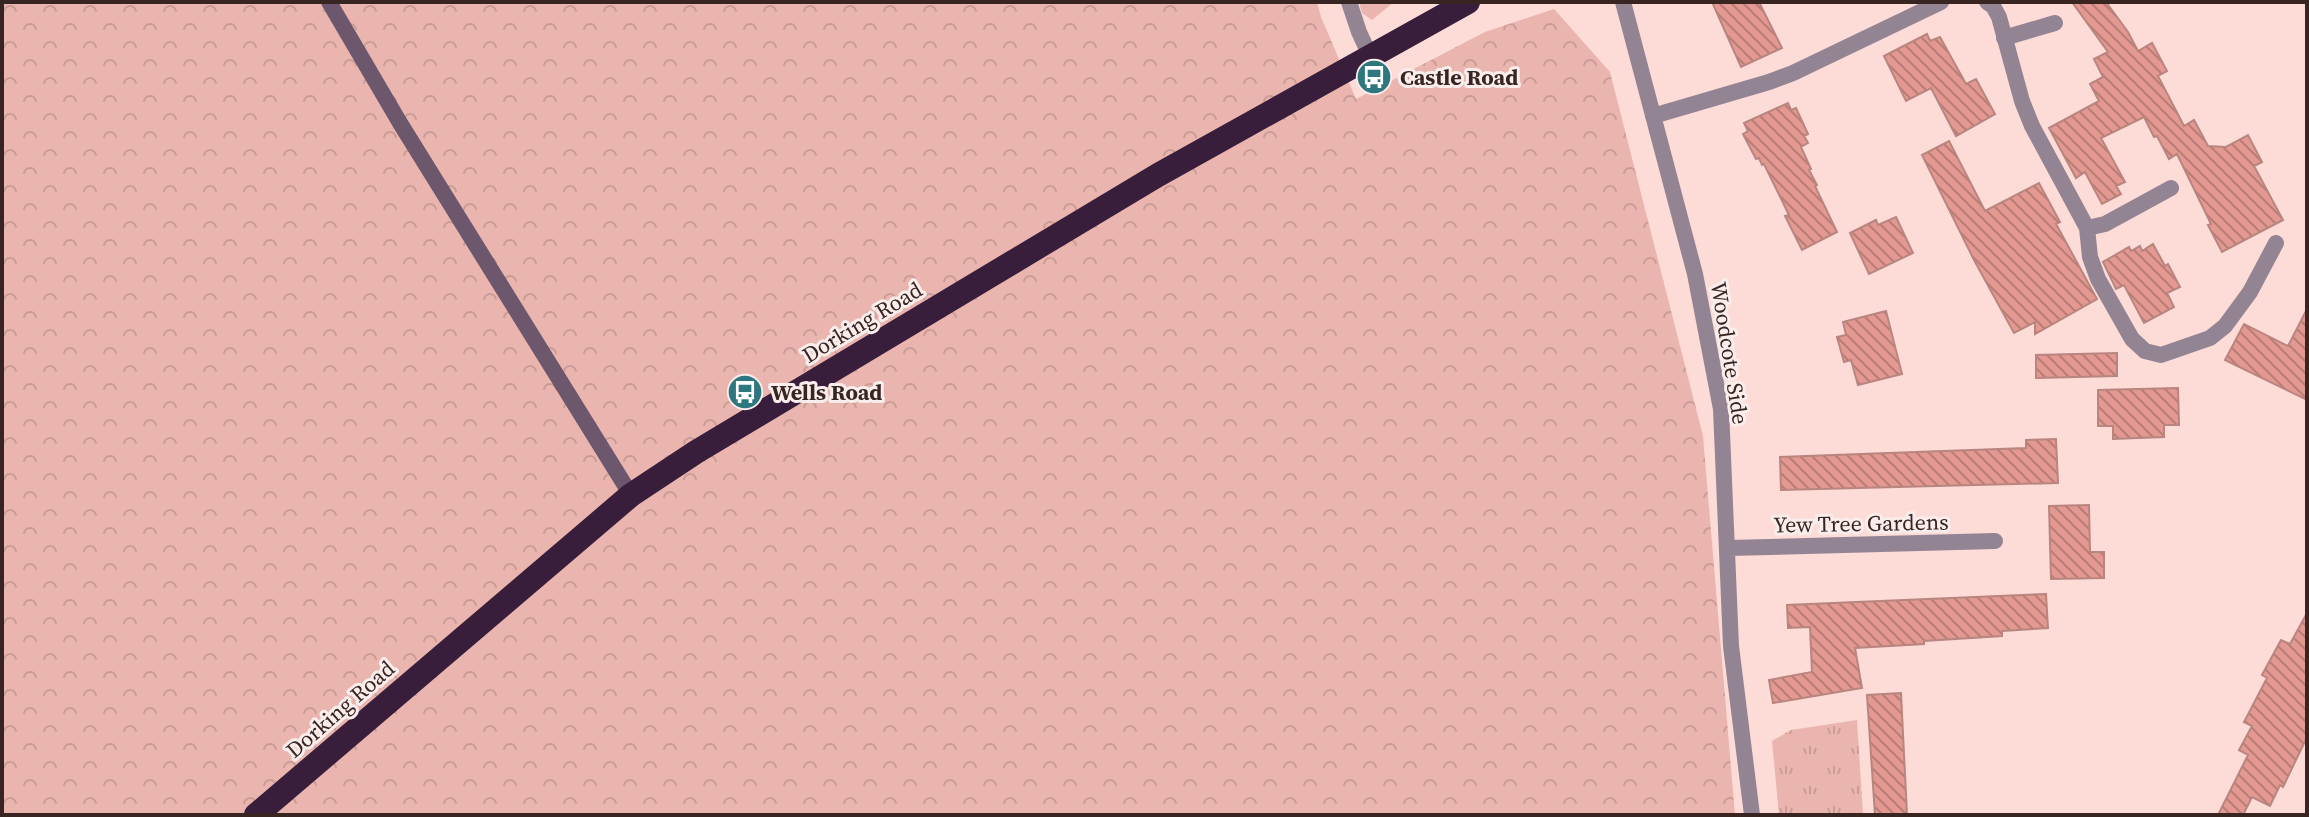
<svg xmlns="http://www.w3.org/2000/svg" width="2309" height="817" font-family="'Source Serif 4',serif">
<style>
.grass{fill:url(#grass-tufts)}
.park{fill:url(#park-crowns)}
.building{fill:url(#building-back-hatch);stroke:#b8857f;stroke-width:2}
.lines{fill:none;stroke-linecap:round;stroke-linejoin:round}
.street{stroke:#938494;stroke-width:16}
.secondary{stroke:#6d576d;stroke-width:16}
.highway{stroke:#391e3b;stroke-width:24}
.labels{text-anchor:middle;stroke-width:6;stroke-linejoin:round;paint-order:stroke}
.poi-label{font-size:22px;font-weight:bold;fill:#382421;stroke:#faeeed;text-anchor:start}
.street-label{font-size:22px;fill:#382421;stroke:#faeeed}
</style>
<defs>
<pattern id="grass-tufts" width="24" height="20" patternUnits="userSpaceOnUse" patternTransform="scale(2)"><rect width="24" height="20" fill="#ebb5af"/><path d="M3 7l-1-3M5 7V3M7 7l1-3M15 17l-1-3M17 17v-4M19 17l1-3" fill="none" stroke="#ca9c96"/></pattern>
<pattern id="park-crowns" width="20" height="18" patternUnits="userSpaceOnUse" patternTransform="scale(2)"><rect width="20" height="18" fill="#ebb5af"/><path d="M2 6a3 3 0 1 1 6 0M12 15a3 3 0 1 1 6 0" fill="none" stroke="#ca9c96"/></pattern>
<pattern id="building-back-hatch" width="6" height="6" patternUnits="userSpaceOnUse" patternTransform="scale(2)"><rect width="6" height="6" fill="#e39991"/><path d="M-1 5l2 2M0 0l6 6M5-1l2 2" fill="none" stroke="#b97d76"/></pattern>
</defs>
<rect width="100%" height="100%" fill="#fddbd7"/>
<!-- grass -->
<path class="grass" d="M 1359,2 L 1394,2 L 1372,20 L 1362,13 Z
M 1857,720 L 1863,815 L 1779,815 L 1772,741 L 1791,730 Z"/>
<!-- park -->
<path class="park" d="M 2,2 L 1317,2 L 1321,17 L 1356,99 L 1485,32 L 1554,9 L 1610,72 L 1703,436 L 1735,815 L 2,815 Z"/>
<!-- building -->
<path class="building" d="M 1712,2 L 1759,2 L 1782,48 L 1741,67 Z
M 2072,2 L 2106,2 L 2128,32 L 2138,51 L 2152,43 L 2167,71 L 2158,76 L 2184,126 L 2194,120 L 2208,146 L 2226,147 L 2248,135 L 2262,162 L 2254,166 L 2283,220 L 2222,252 L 2208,225 L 2211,224 L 2177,154 L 2169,159 L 2157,136 L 2154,137 L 2144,117 L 2101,138 L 2125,182 L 2116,186 L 2121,194 L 2102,204 L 2085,172 L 2076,178 L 2049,128 L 2099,101 L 2090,84 L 2103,77 L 2094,59 L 2108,52 Z
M 1927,34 L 1930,41 L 1940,37 L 1966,84 L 1976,79 L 1995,114 L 1956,136 L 1931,88 L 1906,101 L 1884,56 Z
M 1788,103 L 1791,110 L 1796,108 L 1808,134 L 1804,136 L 1808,143 L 1801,147 L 1811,169 L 1809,170 L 1817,185 L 1815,186 L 1837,232 L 1802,250 L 1785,216 L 1789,215 L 1764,164 L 1762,165 L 1759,158 L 1756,159 L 1743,134 L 1748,131 L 1744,123 Z
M 1949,141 L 1985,211 L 2039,183 L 2060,222 L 2056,224 L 2097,299 L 2035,334 L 2035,322 L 2014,333 L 1974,260 L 1922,155 Z
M 1896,217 L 1913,253 L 1869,274 L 1850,233 L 1876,220 L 1878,225 Z
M 2153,244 L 2165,266 L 2168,264 L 2180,287 L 2167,293 L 2174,307 L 2144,323 L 2124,285 L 2116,289 L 2103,262 L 2129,247 L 2131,251 L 2140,246 L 2142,251 Z
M 2307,309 L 2307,400 L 2225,360 L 2244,324 L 2288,346 Z
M 1886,311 L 1902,374 L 1858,385 L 1851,360 L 1844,362 L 1837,337 L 1846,335 L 1843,322 Z
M 2117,353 L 2117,376 L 2036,378 L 2036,355 Z
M 2178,388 L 2179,425 L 2164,425 L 2164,437 L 2113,439 L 2113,426 L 2098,426 L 2098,390 Z
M 2056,439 L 2058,483 L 1781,490 L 1780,457 L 2026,448 L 2026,440 Z
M 2089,505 L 2090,552 L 2104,552 L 2104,578 L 2051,579 L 2049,506 Z
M 2046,594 L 2048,628 L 2002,631 L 2002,636 L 1924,641 L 1924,644 L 1855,648 L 1862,688 L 1773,703 L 1769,680 L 1812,672 L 1810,627 L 1788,628 L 1787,605 Z
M 2307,613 L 2307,737 L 2283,787 L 2280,785 L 2270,806 L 2252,797 L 2243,815 L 2218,815 L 2248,755 L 2239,750 L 2252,726 L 2244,722 L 2267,678 L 2262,675 L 2281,640 L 2290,644 Z
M 1901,693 L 1907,815 L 1875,815 L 1867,695 Z"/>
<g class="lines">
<!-- street -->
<path class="street" d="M 1349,2 L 1359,32 L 1371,58
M 1623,2 L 1695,274 L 1721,409 L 1731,646 L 1752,815
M 1987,2 L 1993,6 L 1999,17 L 2022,101 L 2032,126 L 2087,228
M 2004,38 L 2055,23
M 1653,116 L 1769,82 L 1793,73 L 1941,2
M 2171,188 L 2105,224 L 2087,228 L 2090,257 L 2098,279 L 2132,339 L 2145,351 L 2161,355 L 2210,338 L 2225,326 L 2250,292 L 2276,243
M 1728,548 L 1995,541"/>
<!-- secondary -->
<path class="secondary" d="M 329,2 L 400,123 L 631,495"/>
<!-- highway -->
<path class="highway" d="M 256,815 L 631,495 L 696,452 L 1158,175 L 1468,2"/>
</g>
<!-- icons -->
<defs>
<symbol id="bus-disc" viewBox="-11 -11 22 22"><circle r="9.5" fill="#2f777f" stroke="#faeeed"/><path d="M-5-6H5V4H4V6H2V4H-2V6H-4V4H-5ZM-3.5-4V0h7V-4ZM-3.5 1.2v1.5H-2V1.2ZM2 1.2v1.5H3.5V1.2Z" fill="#fff"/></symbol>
</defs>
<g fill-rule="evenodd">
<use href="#bus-disc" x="1354" y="57" width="40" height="40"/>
<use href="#bus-disc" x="725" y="372" width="40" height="40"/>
</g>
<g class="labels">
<!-- poi labels -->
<g class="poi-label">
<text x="1400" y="85">Castle Road</text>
<text x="771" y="400">Wells Road</text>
</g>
<!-- street labels -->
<g class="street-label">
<text transform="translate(862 322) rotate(-31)" y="8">Dorking Road</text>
<text transform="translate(1730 353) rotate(81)" y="8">Woodcote Side</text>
<text transform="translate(1861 523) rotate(-1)" y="8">Yew Tree Gardens</text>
<text transform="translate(340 709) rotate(-41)" y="8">Dorking Road</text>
</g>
</g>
<!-- border -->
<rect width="2309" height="817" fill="none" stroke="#382421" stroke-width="8"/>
</svg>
